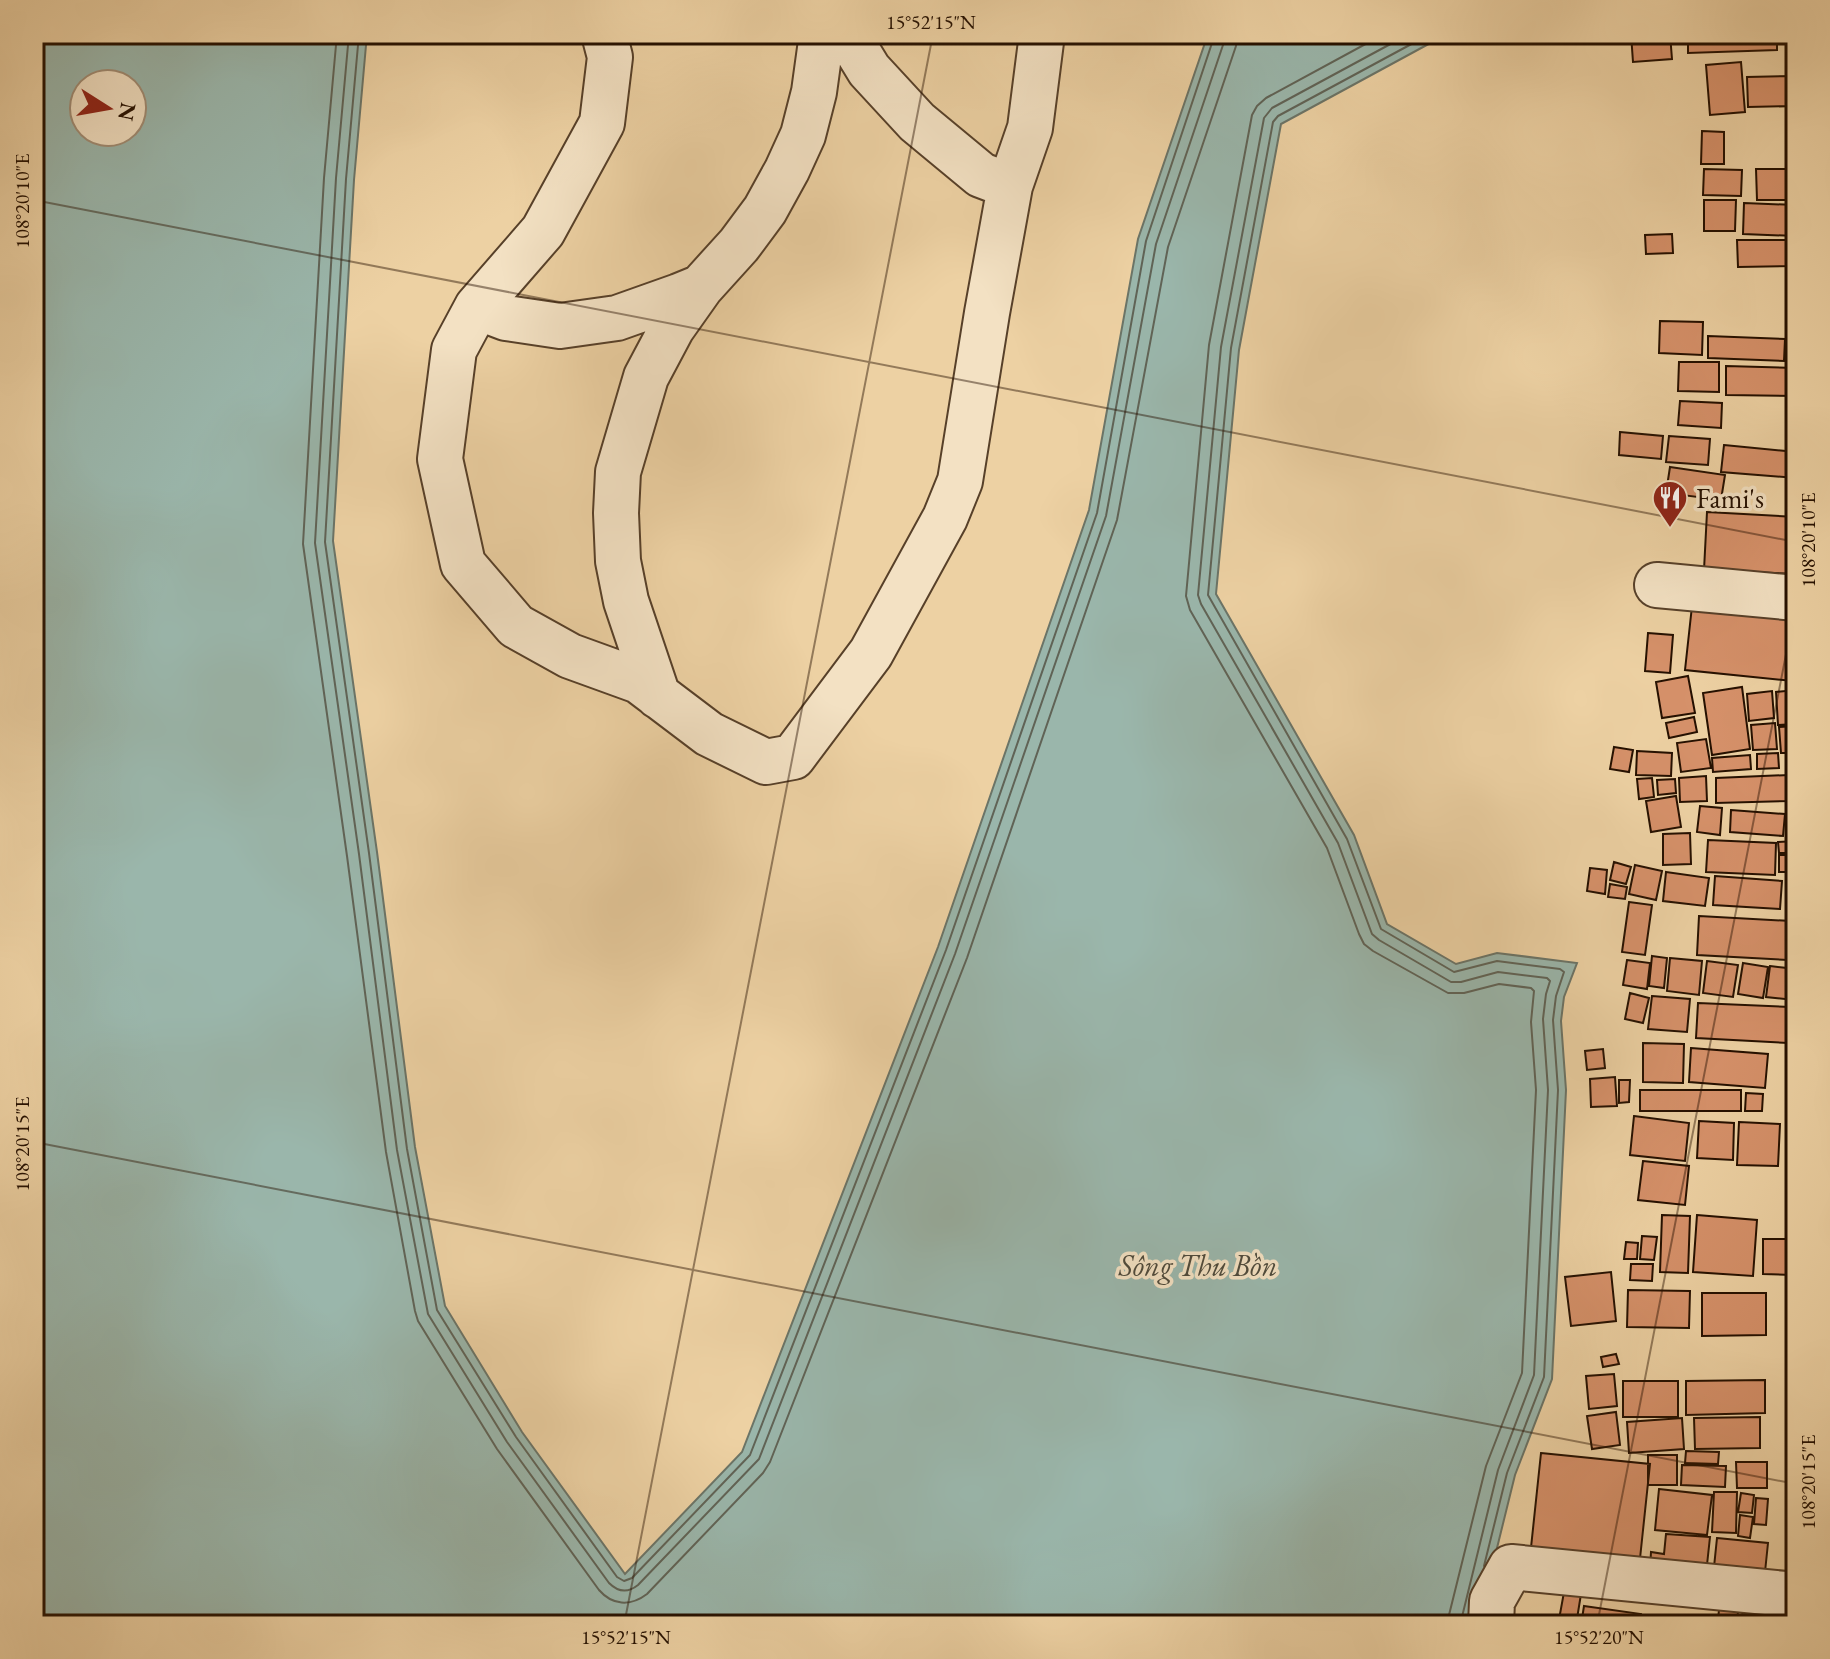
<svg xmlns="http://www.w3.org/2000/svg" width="1830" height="1659" font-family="'EB Garamond',serif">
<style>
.water{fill:#9ab6ab;stroke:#6b7467;stroke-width:2;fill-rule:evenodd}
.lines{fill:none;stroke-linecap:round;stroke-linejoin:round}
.shore{stroke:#606356;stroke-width:2}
.building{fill:#d6916a;stroke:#251000;stroke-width:2}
.minor-casing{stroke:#574029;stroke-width:48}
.minor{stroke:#f3e1c3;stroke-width:44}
.ticks{fill:none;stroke:#251000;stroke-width:2;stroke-opacity:0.45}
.labels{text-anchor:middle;stroke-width:7;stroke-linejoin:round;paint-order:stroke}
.poi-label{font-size:28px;fill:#251000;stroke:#f3e1c3;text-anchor:start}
.water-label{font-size:30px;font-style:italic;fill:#4e4a3c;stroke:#f3e1c3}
.neatline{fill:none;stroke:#251000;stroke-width:3}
.ticks-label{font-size:20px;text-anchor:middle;fill:#251000}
</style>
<rect width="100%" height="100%" fill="#edd1a3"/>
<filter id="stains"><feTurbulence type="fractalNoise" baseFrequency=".0025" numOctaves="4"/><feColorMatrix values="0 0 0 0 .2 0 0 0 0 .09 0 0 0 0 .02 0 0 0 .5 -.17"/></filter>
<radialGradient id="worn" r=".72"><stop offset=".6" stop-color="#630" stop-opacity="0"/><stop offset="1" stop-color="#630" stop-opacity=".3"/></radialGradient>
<!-- water -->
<path class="water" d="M 34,34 L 367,34 L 354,180 L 333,541 L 377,852 L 415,1147 L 445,1306 L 522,1432 L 625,1574 L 742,1452 L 938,947 L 1089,510 L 1138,239 L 1208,34 L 1447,34 L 1281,124 L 1239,350 L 1216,594 L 1354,835 L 1387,924 L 1456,964 L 1497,953 L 1577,963 L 1564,997 L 1561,1021 L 1566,1090 L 1552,1379 L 1515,1475 L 1478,1625 L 34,1625 ZM 84,84 L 132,84 L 132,132 L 84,132 Z"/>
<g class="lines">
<!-- shore -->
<path class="shore" d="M 337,34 L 324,178 L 303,544 L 347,856 L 386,1152 L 415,1311 L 418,1321 L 497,1449 L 599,1590 C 612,1605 630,1607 647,1594 L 763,1473 L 770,1462 L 967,958 L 1117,520 L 1168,247 L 1236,46 L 1237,34
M 349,34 L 336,178 L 315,543 L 359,854 L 397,1150 L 428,1314 L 507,1442 L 609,1583 C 618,1592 628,1593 638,1585 L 759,1459 L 955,954 L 1106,516 L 1156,244 L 1224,42 L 1225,34
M 359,34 L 346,179 L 325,542 L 369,853 L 407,1149 L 437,1310 L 516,1437 L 617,1577 L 624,1581 L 632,1578 L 750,1455 L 946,950 L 1097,513 L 1146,241 L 1215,34
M 1384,34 L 1266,98 L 1257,106 L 1252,115 L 1209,345 L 1186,596 L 1190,610 L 1327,848 L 1359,934 L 1364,944 L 1373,951 L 1448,993 L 1464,993 L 1499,984 L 1531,988 L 1534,991 L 1531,1022 L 1536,1090 L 1522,1373 L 1486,1466 L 1449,1615 L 1448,1625
M 1409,34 L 1272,108 L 1264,118 L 1221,347 L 1198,595 L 1201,604 L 1338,843 L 1372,934 L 1379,940 L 1451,982 L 1461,982 L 1498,972 L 1547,978 L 1550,981 L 1546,994 L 1543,1019 L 1548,1090 L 1534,1375 L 1498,1470 L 1460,1625
M 1430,34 L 1278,116 L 1273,122 L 1231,348 L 1208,595 L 1347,839 L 1381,929 L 1454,972 L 1497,961 L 1560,969 L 1564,972 L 1556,996 L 1553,1020 L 1558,1090 L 1544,1377 L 1507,1473 L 1484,1566"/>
</g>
<!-- building -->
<path class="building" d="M 1631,34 L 1670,34 L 1672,59 L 1633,62 Z
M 1688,34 L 1777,34 L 1777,50 L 1688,53 Z
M 1741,62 L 1745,112 L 1710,115 L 1706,65 Z
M 1796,76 L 1796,106 L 1748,107 L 1747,77 Z
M 1702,131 L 1724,132 L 1724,164 L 1701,164 Z
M 1704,169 L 1742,170 L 1741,196 L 1703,195 Z
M 1756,169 L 1796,169 L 1796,200 L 1757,200 Z
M 1704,200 L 1736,200 L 1735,231 L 1704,231 Z
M 1744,203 L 1796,205 L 1796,236 L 1743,234 Z
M 1672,234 L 1673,253 L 1646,254 L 1645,235 Z
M 1737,240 L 1796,240 L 1796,266 L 1738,267 Z
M 1660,321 L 1703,322 L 1702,355 L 1659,353 Z
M 1708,336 L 1785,339 L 1784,361 L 1708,358 Z
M 1679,362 L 1719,362 L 1719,392 L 1678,391 Z
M 1726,366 L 1796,368 L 1796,396 L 1726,395 Z
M 1680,401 L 1722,403 L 1721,428 L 1678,425 Z
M 1620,432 L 1663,436 L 1661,459 L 1619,455 Z
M 1669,436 L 1710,439 L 1708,465 L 1666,462 Z
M 1724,445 L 1796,452 L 1796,478 L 1721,472 Z
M 1670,467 L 1725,475 L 1721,500 L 1666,493 Z
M 1707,512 L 1796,517 L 1796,574 L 1704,570 Z
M 1692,606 L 1796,616 L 1796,654 L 1793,681 L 1685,670 Z
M 1648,633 L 1673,635 L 1670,673 L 1645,671 Z
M 1688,676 L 1695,713 L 1662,718 L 1656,682 Z
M 1742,687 L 1750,749 L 1712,755 L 1703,693 Z
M 1796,690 L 1796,724 L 1778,725 L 1776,692 Z
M 1772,691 L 1774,718 L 1749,721 L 1747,694 Z
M 1694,717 L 1697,732 L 1669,738 L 1666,723 Z
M 1775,723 L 1777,749 L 1753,750 L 1751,725 Z
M 1796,726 L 1796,753 L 1781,753 L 1779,727 Z
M 1706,739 L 1711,768 L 1681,772 L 1677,743 Z
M 1614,747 L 1633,750 L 1629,772 L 1610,769 Z
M 1637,751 L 1672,753 L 1671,776 L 1636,775 Z
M 1778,753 L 1779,768 L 1757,769 L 1757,754 Z
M 1750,755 L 1751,769 L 1713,772 L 1712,758 Z
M 1789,775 L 1790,801 L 1716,803 L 1716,778 Z
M 1706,776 L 1707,801 L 1680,802 L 1679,778 Z
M 1652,778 L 1654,797 L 1639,799 L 1637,779 Z
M 1675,779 L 1676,793 L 1658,795 L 1657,780 Z
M 1676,796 L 1681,827 L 1651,832 L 1646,801 Z
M 1700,806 L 1722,808 L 1720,835 L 1697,832 Z
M 1731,810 L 1785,814 L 1783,836 L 1730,832 Z
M 1690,833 L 1691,864 L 1663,865 L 1663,834 Z
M 1708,840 L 1776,843 L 1775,875 L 1706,872 Z
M 1796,841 L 1796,853 L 1779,853 L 1778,842 Z
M 1779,855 L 1792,855 L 1793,872 L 1779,872 Z
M 1614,862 L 1631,867 L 1626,884 L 1610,880 Z
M 1635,865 L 1662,871 L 1656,900 L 1629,894 Z
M 1590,868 L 1607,870 L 1605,894 L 1587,891 Z
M 1666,872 L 1709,878 L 1705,906 L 1663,901 Z
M 1715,876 L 1782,881 L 1780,909 L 1713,905 Z
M 1610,884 L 1627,887 L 1625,899 L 1608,897 Z
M 1629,902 L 1652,905 L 1645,955 L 1622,952 Z
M 1699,916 L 1791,921 L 1788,960 L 1697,955 Z
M 1652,956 L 1667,958 L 1664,988 L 1649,986 Z
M 1670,958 L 1702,961 L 1699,995 L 1667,991 Z
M 1627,960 L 1650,963 L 1647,989 L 1623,985 Z
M 1707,961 L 1738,965 L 1733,997 L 1703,993 Z
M 1743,963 L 1768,967 L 1763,998 L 1738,994 Z
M 1770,966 L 1796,969 L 1794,1000 L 1766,997 Z
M 1630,993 L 1649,998 L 1643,1023 L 1625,1019 Z
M 1652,996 L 1690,999 L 1687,1032 L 1648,1029 Z
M 1698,1003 L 1790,1007 L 1788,1043 L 1696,1038 Z
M 1643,1043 L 1684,1044 L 1683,1083 L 1643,1082 Z
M 1691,1048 L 1768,1054 L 1765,1088 L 1689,1082 Z
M 1603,1049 L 1605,1068 L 1587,1070 L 1585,1051 Z
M 1615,1077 L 1617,1106 L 1591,1107 L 1590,1079 Z
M 1619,1080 L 1630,1080 L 1629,1102 L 1619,1103 Z
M 1640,1090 L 1741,1090 L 1741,1111 L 1640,1111 Z
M 1746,1093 L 1763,1094 L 1762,1111 L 1745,1111 Z
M 1634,1116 L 1689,1123 L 1685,1161 L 1630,1155 Z
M 1699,1121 L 1734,1123 L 1733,1160 L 1697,1158 Z
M 1739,1122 L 1780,1124 L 1778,1166 L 1737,1165 Z
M 1643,1161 L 1689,1166 L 1685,1205 L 1638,1200 Z
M 1662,1215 L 1690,1216 L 1688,1273 L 1660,1272 Z
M 1697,1215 L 1757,1220 L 1753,1276 L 1693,1272 Z
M 1642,1236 L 1657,1237 L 1654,1260 L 1640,1259 Z
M 1763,1239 L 1793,1239 L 1792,1275 L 1763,1274 Z
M 1626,1242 L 1638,1243 L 1637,1259 L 1624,1259 Z
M 1631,1264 L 1653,1264 L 1652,1281 L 1630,1280 Z
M 1611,1272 L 1616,1321 L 1571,1326 L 1565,1277 Z
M 1628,1290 L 1690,1291 L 1689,1328 L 1627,1327 Z
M 1702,1293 L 1766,1293 L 1766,1335 L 1702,1336 Z
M 1616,1354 L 1619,1364 L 1603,1367 L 1601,1357 Z
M 1614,1374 L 1617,1406 L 1589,1409 L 1586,1376 Z
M 1765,1380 L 1765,1413 L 1686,1415 L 1686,1381 Z
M 1623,1381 L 1678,1381 L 1678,1417 L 1623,1417 Z
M 1616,1412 L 1620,1445 L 1592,1449 L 1587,1416 Z
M 1760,1417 L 1760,1448 L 1695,1449 L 1694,1418 Z
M 1682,1418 L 1684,1449 L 1629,1453 L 1627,1422 Z
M 1686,1451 L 1719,1452 L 1718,1464 L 1685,1463 Z
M 1541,1453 L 1650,1464 L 1639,1568 L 1530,1557 Z
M 1648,1455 L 1677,1455 L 1677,1485 L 1648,1485 Z
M 1736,1462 L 1767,1462 L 1767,1488 L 1737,1488 Z
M 1682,1465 L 1726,1466 L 1725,1487 L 1681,1485 Z
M 1659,1489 L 1712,1495 L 1707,1535 L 1655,1530 Z
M 1714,1492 L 1737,1492 L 1736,1533 L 1712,1532 Z
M 1741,1493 L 1754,1495 L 1752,1513 L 1738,1512 Z
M 1756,1498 L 1768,1499 L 1766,1525 L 1754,1524 Z
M 1740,1515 L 1753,1517 L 1750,1538 L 1738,1536 Z
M 1666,1534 L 1710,1537 L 1706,1574 L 1650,1569 L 1651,1552 L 1664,1554 Z
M 1717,1538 L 1768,1543 L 1765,1572 L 1714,1567 Z
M 1564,1592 L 1581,1594 L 1576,1625 L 1558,1625 Z
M 1720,1601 L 1739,1603 L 1737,1621 L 1718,1619 Z
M 1743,1602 L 1759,1603 L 1758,1625 L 1742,1625 Z
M 1584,1606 L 1641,1614 L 1640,1625 L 1581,1625 Z"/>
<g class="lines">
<defs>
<path id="minor" d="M 604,34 L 610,57 L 602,123 L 543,231 L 477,307 L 454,350 L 440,459 L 463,564 L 516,626 L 570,656 L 639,681 L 709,734 L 766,762 L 793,757 L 871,653 L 945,518 L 960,481 L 987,313 L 1010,186 L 1030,128 L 1042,34
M 847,34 L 869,70 L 917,122 L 981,175 L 1010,186
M 477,307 L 506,318 L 560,326 L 617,318 L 679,296 L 701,287 L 739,245 L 765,210 L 787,170 L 803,135 L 814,92 L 822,34
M 1657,585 L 1796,598
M 658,696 L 626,601 L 618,561 L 616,513 L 618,472 L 646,377 L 672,328 L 701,287
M 1491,1625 L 1492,1601 L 1511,1567 L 1796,1595"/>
</defs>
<!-- minor casing -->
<use href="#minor" class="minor-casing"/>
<!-- minor -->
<use href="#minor" class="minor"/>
</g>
<!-- ticks -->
<path class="ticks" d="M 34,200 L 1796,542M 34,1142 L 1796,1484M 624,1625 L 933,34M 1597,1625 L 1796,603"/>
<!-- icons -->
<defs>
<symbol id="restaurant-pin" viewBox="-11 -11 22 30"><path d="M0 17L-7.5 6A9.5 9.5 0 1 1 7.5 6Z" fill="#8f2418" stroke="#f3e1c3"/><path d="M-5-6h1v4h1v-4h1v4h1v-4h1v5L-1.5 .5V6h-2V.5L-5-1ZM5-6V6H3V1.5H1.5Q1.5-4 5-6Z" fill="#fff"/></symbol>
</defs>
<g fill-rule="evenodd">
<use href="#restaurant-pin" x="1650" y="478" width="40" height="54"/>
</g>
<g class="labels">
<!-- poi labels -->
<g class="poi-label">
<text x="1696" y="508">Fami's</text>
</g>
<!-- water labels -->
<g class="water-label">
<text x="1198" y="1276">Sông Thu Bồn</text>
</g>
</g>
<!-- margin -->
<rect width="1830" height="1659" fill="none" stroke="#edd1a3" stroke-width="88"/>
<!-- north arrow -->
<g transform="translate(108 108) rotate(101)"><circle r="38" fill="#f3e1c3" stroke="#a18d75" stroke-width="2"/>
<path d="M0-6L14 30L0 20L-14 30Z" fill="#8f2418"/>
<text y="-12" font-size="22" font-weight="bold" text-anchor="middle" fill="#251000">N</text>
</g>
<rect x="44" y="44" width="1742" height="1571" class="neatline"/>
<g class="ticks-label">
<text x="931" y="29">15°52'15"N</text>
<text transform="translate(22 201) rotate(-90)" y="7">108°20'10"E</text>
<text transform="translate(1808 540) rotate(-90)" y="7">108°20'10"E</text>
<text transform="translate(22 1144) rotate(-90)" y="7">108°20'15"E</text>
<text transform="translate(1808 1482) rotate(-90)" y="7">108°20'15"E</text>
<text x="626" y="1644">15°52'15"N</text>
<text x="1599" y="1644">15°52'20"N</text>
</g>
<rect width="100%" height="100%" filter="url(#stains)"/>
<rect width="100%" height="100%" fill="url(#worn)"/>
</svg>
